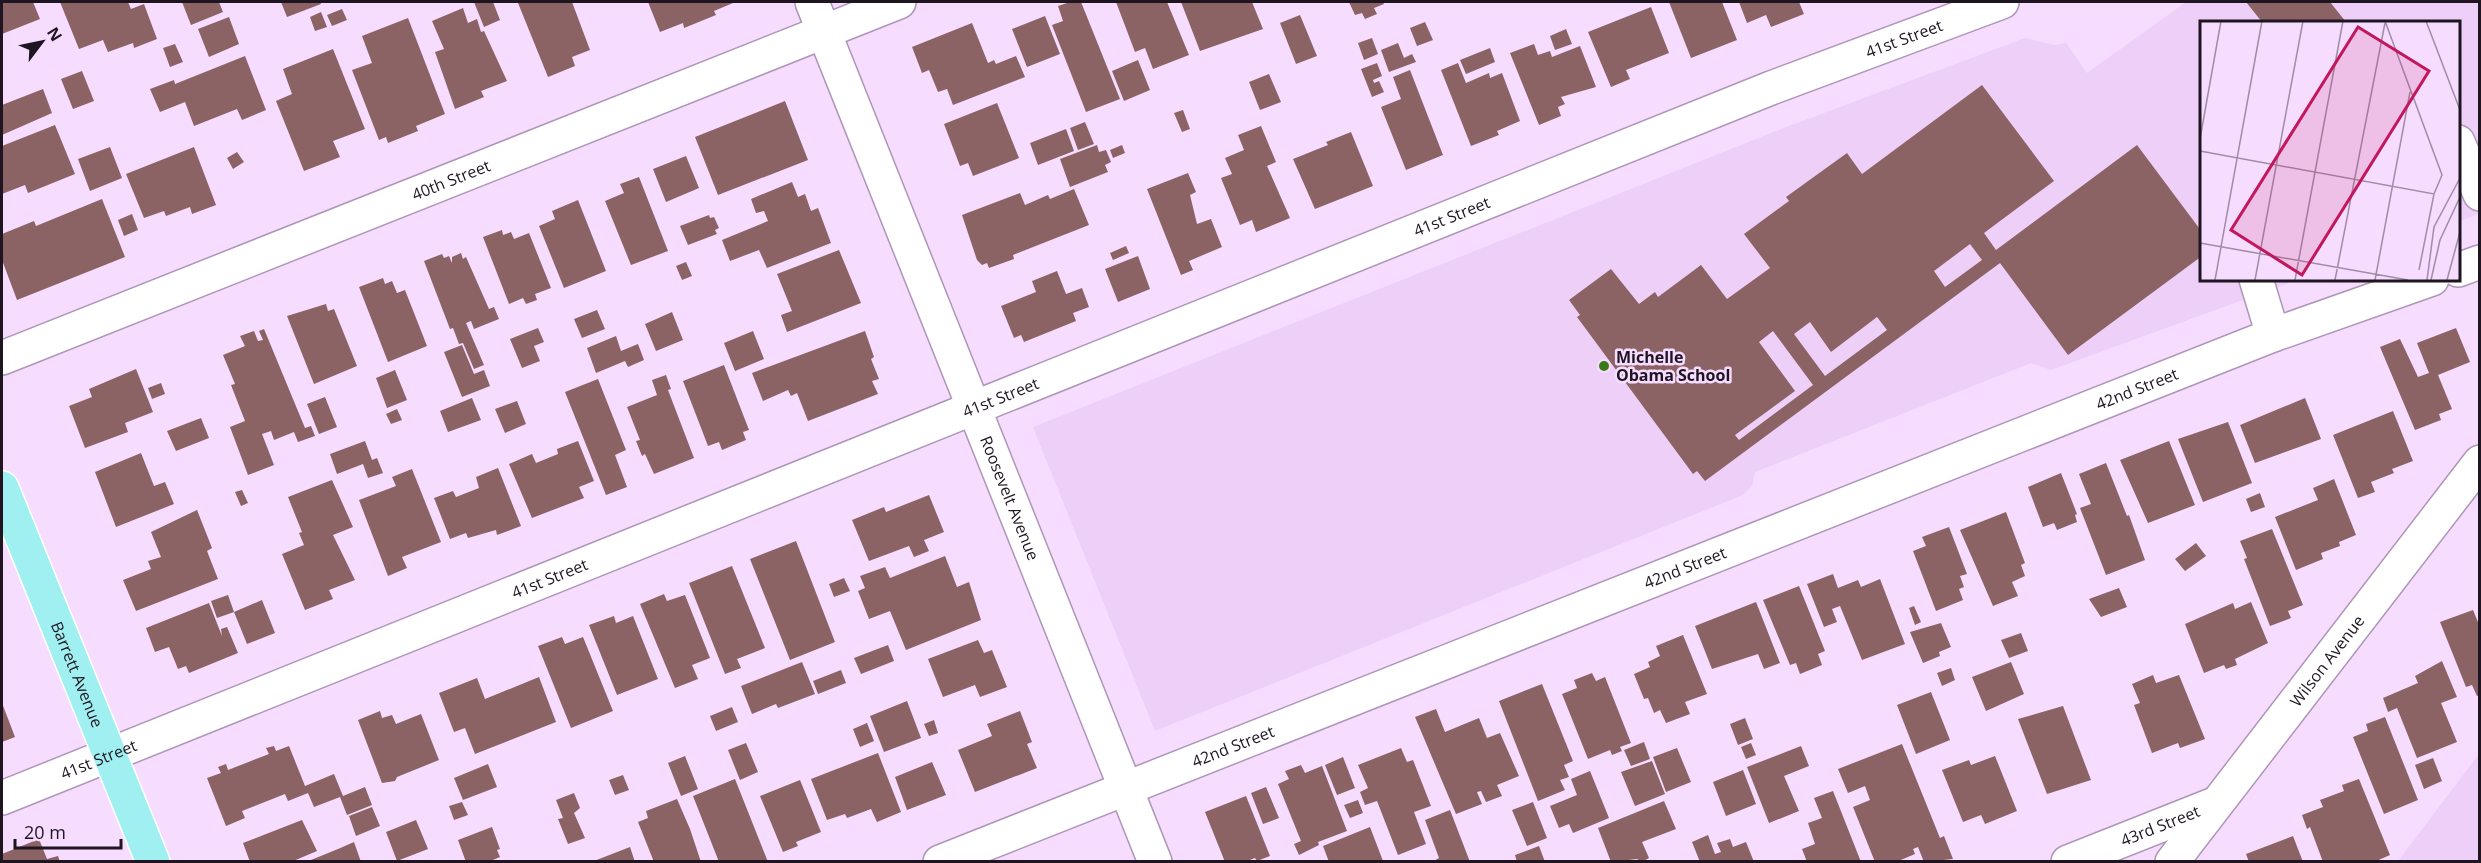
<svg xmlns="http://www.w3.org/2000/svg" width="2481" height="863" font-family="'Open Sans',sans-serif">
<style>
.built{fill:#edcff8}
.building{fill:#8c6364;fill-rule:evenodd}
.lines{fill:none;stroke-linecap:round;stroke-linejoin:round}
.minor-casing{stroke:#ae96b7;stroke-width:36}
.major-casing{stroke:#fff;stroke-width:36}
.minor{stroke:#fff;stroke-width:33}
.major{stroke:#a1f0f1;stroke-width:33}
.poi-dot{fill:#3a7a18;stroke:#f6dcff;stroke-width:2}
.labels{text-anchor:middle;stroke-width:5;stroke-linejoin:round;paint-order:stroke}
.street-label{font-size:16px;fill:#1e1521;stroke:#f6dcff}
.poi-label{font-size:16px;font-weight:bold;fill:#1e1521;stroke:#f6dcff;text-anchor:start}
.inset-road{fill:none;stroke:#a08ca6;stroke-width:1.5}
.view{fill:#c2185b;fill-opacity:0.15;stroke:#c2185b;stroke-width:3}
.inset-edge{fill:none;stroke:#1e1521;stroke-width:3}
</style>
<rect width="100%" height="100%" fill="#f6dcff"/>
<!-- built -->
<path class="built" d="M 2186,2 L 2479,2 L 2479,214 L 2459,221 L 2458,22 L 2202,22 L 2202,279 L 2300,279 L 2051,370 L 2031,363 L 1755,472 L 1752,486 L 1743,495 L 1155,731 L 1033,427 L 1781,129 L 2025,38 L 2054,45 L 2066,43 L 2087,73 Z
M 2479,754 L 2479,861 L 2398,861 Z"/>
<!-- building -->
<path class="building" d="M 2,2 L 33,2 L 40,19 L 2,34 Z
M 60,2 L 128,2 L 131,9 L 144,4 L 157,39 L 134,48 L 133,43 L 108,52 L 103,40 L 79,49 Z
M 182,2 L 219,2 L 223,12 L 191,25 Z
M 281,2 L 320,2 L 321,4 L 287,17 Z
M 474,2 L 493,2 L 500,20 L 484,27 Z
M 521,2 L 572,2 L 590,50 L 572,57 L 575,66 L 548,77 L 518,3 Z
M 648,2 L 732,2 L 733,3 L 714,11 L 716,15 L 684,28 L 683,23 L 660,32 Z
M 1070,2 L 1081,2 L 1120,99 L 1086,112 L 1052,25 L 1063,21 L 1058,6 Z
M 1116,2 L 1167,2 L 1189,55 L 1153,69 L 1145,48 L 1135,52 Z
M 1181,2 L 1252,2 L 1263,29 L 1200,51 Z
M 1349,2 L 1383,2 L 1384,4 L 1374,8 L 1377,14 L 1365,19 L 1362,13 L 1355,15 Z
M 1669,2 L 1722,2 L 1737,40 L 1691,58 Z
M 1739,2 L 1799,2 L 1804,14 L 1771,27 L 1766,15 L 1747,23 Z
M 2246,2 L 2330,2 L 2346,22 L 2262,22 Z
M 1651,7 L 1669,53 L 1626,70 L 1630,79 L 1611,87 L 1588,32 Z
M 463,8 L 468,23 L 477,19 L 481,32 L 484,31 L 507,81 L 481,91 L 484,97 L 455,109 L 435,52 L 444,49 L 432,21 Z
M 342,9 L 347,20 L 332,26 L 327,15 Z
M 321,12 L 327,27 L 315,31 L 310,17 Z
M 1300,15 L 1317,56 L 1296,64 L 1280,23 Z
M 1045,16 L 1060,54 L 1027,67 L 1012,29 Z
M 229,17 L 239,44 L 209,57 L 198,29 Z
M 408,18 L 445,114 L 416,126 L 418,131 L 388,143 L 386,137 L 379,140 L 352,70 L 372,63 L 362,36 Z
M 1425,22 L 1433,40 L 1417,46 L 1410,28 Z
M 972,23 L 988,63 L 994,60 L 996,64 L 1016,56 L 1025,77 L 953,105 L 947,89 L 938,92 L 929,70 L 922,73 L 912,47 Z
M 1566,29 L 1572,44 L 1555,50 L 1550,36 Z
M 1372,38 L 1378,54 L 1364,60 L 1358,43 Z
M 1398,43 L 1404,58 L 1412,54 L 1416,62 L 1389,72 L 1381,50 Z
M 175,44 L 183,62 L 170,67 L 163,48 Z
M 1534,44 L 1538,55 L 1550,51 L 1552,57 L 1580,46 L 1596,87 L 1561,97 L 1565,104 L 1558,107 L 1561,116 L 1539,125 L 1510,53 Z
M 1490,48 L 1495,62 L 1466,74 L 1460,60 Z
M 333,49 L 365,129 L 333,141 L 340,157 L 304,171 L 276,101 L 292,94 L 283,69 Z
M 245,56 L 266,110 L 242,120 L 237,109 L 194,126 L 185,102 L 160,112 L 150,89 L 174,80 L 175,84 Z
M 1138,60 L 1150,90 L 1124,101 L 1112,71 Z
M 1377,63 L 1382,76 L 1373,80 L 1374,83 L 1379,81 L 1384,92 L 1372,97 L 1361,69 Z
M 1458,63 L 1466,83 L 1489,73 L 1490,78 L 1502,73 L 1520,121 L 1497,131 L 1499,135 L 1471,146 L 1441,70 Z
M 1410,70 L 1443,155 L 1406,170 L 1381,107 L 1401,99 L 1393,77 Z
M 82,71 L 94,101 L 73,109 L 61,79 Z
M 1269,74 L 1281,102 L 1260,110 L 1249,82 Z
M 1982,85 L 2054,181 L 1984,233 L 1996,250 L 2137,145 L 2202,232 L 2202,256 L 2068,355 L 2000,263 L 1705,481 L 1697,471 L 1693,474 L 1577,317 L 1580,315 L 1569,300 L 1611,269 L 1639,304 L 1655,292 L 1658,297 L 1701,265 L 1727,299 L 1770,268 L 1744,234 L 1789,201 L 1786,197 L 1847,153 L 1862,174 ZM 1970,244 L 1982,260 L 1945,287 L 1934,271 ZM 1877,317 L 1887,330 L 1825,376 L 1794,334 L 1810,322 L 1831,352 ZM 1773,331 L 1813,385 L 1739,440 L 1735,435 L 1795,391 L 1759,342 Z
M 43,89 L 52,113 L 2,135 L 2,105 Z
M 785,101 L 808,160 L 718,195 L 695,137 Z
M 997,103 L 1019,158 L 973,176 L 968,163 L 960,166 L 944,124 Z
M 1183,110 L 1190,129 L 1182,132 L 1174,113 Z
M 1085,122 L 1094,144 L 1078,150 L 1070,128 Z
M 55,125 L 75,174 L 28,193 L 25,185 L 2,194 L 2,146 Z
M 1261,126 L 1276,162 L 1267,166 L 1290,218 L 1256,232 L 1252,220 L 1240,225 L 1221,178 L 1232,174 L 1225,158 L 1244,150 L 1238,135 Z
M 1066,129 L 1074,151 L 1038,165 L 1030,143 Z
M 1351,132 L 1373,186 L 1315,209 L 1293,159 L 1328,145 L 1326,142 Z
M 1097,145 L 1099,152 L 1106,150 L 1111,162 L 1105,165 L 1108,172 L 1070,187 L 1060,159 Z
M 1122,145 L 1125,153 L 1113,158 L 1110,150 Z
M 110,147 L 122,178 L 90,191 L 78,159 Z
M 194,147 L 216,205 L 192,214 L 190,207 L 166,216 L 164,211 L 144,218 L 126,174 Z
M 237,152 L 244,162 L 233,169 L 227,158 Z
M 686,156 L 699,188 L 666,202 L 653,169 Z
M 1188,173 L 1196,192 L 1190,195 L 1197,224 L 1211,219 L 1222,247 L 1189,261 L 1193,270 L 1181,275 L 1147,189 Z
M 639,177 L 668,251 L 631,265 L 605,201 L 624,193 L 620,184 Z
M 792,182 L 798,197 L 805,194 L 811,211 L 818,208 L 831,243 L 767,268 L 759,250 L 730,261 L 722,240 L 768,221 L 764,211 L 756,213 L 751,199 Z
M 1074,189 L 1089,225 L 1013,255 L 1014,259 L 989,268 L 987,263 L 982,265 L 977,260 L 962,215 L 1020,193 L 1025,205 L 1048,195 L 1050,199 Z
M 102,199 L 125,257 L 17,300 L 2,260 L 2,234 L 34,221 L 36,226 Z
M 578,200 L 606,271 L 564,288 L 539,226 L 555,219 L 552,211 Z
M 132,214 L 138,230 L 124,236 L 118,220 Z
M 709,215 L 710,218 L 714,217 L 719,228 L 715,230 L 717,234 L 688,245 L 680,226 Z
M 502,230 L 503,235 L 511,232 L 514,239 L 529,233 L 551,288 L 535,294 L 537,300 L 526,304 L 523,298 L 509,304 L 483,237 Z
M 1126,246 L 1129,253 L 1113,260 L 1110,253 Z
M 839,250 L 861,303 L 787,332 L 781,315 L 792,311 L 777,274 Z
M 461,253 L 463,259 L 466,257 L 489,309 L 494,307 L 499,319 L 474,329 L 471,321 L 466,323 L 484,365 L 474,369 L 463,343 L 459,344 L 453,328 L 450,329 L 424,261 L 442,254 L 444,258 L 449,256 L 452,263 L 452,257 Z
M 1138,256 L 1150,289 L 1118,302 L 1105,269 Z
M 686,262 L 692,276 L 682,280 L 676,266 Z
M 1057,271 L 1066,294 L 1082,288 L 1089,307 L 1073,313 L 1076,321 L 1024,342 L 1021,335 L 1014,338 L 1001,306 L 1036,292 L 1032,281 Z
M 383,278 L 385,284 L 392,281 L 397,293 L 405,290 L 427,346 L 388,362 L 359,287 Z
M 326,304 L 328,311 L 334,309 L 357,366 L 314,384 L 287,316 Z
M 597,310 L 605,329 L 582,338 L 574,319 Z
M 672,312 L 683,340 L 656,351 L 645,324 Z
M 538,328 L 544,342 L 534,346 L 540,361 L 522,368 L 510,339 Z
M 2456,328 L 2470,362 L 2438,375 L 2452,409 L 2439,414 L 2441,420 L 2415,430 L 2380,347 L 2400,339 L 2418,377 L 2429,373 L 2417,343 Z
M 264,329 L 305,428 L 311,426 L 315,436 L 298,442 L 294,432 L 274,440 L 271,431 L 262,434 L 274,465 L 248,475 L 230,427 L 245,421 L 231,385 L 235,384 L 223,355 L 245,346 L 240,336 L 254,331 L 258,341 L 263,340 L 259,331 Z
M 753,331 L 764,359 L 735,371 L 724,343 Z
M 865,331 L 874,357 L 871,359 L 879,379 L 872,381 L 878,394 L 808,421 L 797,393 L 791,396 L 788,390 L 763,401 L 752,373 Z
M 616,336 L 621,351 L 638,344 L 644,360 L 628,367 L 625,361 L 596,373 L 587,348 Z
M 462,345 L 474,374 L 484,370 L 490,386 L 462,397 L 444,352 Z
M 724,365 L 749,430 L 743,432 L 746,440 L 722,450 L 719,442 L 708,446 L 683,381 Z
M 136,369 L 153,412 L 125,423 L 128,432 L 85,448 L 69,406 L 92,397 L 89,389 Z
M 395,370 L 407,400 L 387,408 L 376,378 Z
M 666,375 L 671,389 L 668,390 L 694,458 L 654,474 L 645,454 L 642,456 L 636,441 L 640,440 L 627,407 L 657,395 L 652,380 Z
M 598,379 L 626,450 L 615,455 L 627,487 L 606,495 L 565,392 Z
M 161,383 L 165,394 L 152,399 L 148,388 Z
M 325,397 L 337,427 L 319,434 L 307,404 Z
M 472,398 L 481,420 L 448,432 L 440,411 Z
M 2305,398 L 2321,439 L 2255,463 L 2240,425 Z
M 517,401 L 526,424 L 505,433 L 495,409 Z
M 397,409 L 402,420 L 391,424 L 386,414 Z
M 2393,411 L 2413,461 L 2392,469 L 2394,473 L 2371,482 L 2375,492 L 2358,498 L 2333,435 Z
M 201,418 L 209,438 L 176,451 L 167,431 Z
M 2228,422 L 2252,483 L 2203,502 L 2178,439 Z
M 365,441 L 372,460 L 377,458 L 383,473 L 368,478 L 363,464 L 337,474 L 330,454 Z
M 578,441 L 594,481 L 579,487 L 584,498 L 532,518 L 509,464 L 532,454 L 536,463 L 558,454 L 557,449 Z
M 2169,441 L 2195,505 L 2148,523 L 2120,460 Z
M 141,453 L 154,486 L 165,482 L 174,504 L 116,527 L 95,472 Z
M 2106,463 L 2127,516 L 2129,515 L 2145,560 L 2106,575 L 2080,508 L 2091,504 L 2079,474 Z
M 498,468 L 521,526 L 497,535 L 496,530 L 468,538 L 466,533 L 450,539 L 434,498 L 453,491 L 456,497 L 479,488 L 476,477 Z
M 412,469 L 441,542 L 402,557 L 407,568 L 388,576 L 359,500 L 396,486 L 392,477 Z
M 2061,473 L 2077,514 L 2075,515 L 2077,522 L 2057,530 L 2054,523 L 2043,527 L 2028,487 Z
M 2334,479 L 2356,535 L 2339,542 L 2340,546 L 2321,553 L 2323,559 L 2296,570 L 2275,517 L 2318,500 L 2313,488 Z
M 332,480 L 353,527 L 333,535 L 355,580 L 329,590 L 333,599 L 305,610 L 282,554 L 304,545 L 299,533 L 302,532 L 288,497 Z
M 242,490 L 248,503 L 241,506 L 235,492 Z
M 2260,493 L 2265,507 L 2251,512 L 2246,499 Z
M 929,495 L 944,532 L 924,540 L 929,551 L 914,557 L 909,546 L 869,561 L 852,520 L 884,507 L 886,512 Z
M 197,510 L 212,548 L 207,551 L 218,579 L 136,611 L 123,580 L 151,569 L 148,561 L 161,557 L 151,532 Z
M 2006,512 L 2025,563 L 2021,565 L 2025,576 L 2012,582 L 2018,596 L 1993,606 L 1960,530 Z
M 1949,527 L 1967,574 L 1960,576 L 1964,587 L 1959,589 L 1963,600 L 1936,611 L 1913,551 L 1926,546 L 1922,537 Z
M 2272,529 L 2303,605 L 2288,611 L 2291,618 L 2270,626 L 2244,559 L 2247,558 L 2240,541 Z
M 796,541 L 835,642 L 790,660 L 750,559 Z
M 2196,543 L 2206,556 L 2185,571 L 2175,559 Z
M 945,556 L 957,587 L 969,582 L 981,620 L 906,650 L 890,611 L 869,619 L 858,591 L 865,588 L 860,576 L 885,567 L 890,578 Z
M 732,566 L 765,648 L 737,659 L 741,668 L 725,674 L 689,583 Z
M 1833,574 L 1838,588 L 1858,580 L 1861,587 L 1880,579 L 1905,644 L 1862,660 L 1840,606 L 1832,609 L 1837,622 L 1824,627 L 1807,584 Z
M 844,578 L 850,591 L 834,597 L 829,584 Z
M 1799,586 L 1825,651 L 1818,654 L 1822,665 L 1800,674 L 1796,663 L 1790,665 L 1763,600 Z
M 2119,588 L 2127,607 L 2101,617 L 2089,599 Z
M 664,594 L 667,601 L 685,595 L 710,658 L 692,665 L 698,679 L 675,688 L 640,604 Z
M 228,595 L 234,612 L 262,600 L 275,633 L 247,644 L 234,612 L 217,618 L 211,601 Z
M 1756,602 L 1780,663 L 1764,669 L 1758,654 L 1712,669 L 1695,626 Z
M 2251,602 L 2268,643 L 2235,659 L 2237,665 L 2226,669 L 2224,665 L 2204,673 L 2185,624 L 2233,603 L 2235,609 Z
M 209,603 L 222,636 L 221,629 L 227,627 L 238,653 L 189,673 L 186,666 L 178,669 L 169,647 L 155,652 L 146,628 Z
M 1914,606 L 1921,622 L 1915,625 L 1909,608 Z
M 2473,610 L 2480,627 L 2480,695 L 2477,696 L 2472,685 L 2466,687 L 2440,622 Z
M 614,616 L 616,623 L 633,616 L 658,679 L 617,695 L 589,625 Z
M 1941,623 L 1951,647 L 1939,652 L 1940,656 L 1923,663 L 1910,632 Z
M 2021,633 L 2028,651 L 2009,658 L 2001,640 Z
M 1683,635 L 1707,694 L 1685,702 L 1690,714 L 1666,723 L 1660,710 L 1654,713 L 1648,698 L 1644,699 L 1634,674 L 1650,667 L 1648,662 L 1660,656 L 1656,646 Z
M 562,637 L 565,644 L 583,637 L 613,711 L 571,728 L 538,646 Z
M 978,640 L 984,653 L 992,650 L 1007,687 L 980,697 L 975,685 L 943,697 L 928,659 Z
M 888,645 L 894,661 L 861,674 L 854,658 Z
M 2442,661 L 2457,697 L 2441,703 L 2457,742 L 2417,758 L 2397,708 L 2388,712 L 2383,698 L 2418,683 L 2415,676 Z
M 802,662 L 815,694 L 778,708 L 776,704 L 752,714 L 741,686 Z
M 2011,662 L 2024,694 L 1986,711 L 1972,677 Z
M 1951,668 L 1955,680 L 1942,686 L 1937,673 Z
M 841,670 L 846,683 L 818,694 L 813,681 Z
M 1592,673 L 1596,681 L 1605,677 L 1631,743 L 1620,747 L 1622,751 L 1612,755 L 1610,750 L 1588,759 L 1562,694 L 1577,688 L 1574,680 Z
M 2153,675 L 2156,683 L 2179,675 L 2205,739 L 2180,748 L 2178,743 L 2152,753 L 2134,705 L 2140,703 L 2132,684 Z
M 539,677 L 556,722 L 475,754 L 465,728 L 454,732 L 439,693 L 477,678 L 485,699 Z
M 1542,684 L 1573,761 L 1564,765 L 1569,777 L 1560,780 L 1565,790 L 1538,801 L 1499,701 Z
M 1931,692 L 1950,740 L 1916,754 L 1897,705 Z
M 907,701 L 921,738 L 884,752 L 870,716 Z
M 2,703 L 15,737 L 2,742 Z
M 2063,706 L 2091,780 L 2047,794 L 2018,719 Z
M 732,707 L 738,722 L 716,731 L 710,716 Z
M 1436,709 L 1445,732 L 1479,718 L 1487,738 L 1500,733 L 1519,776 L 1497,785 L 1502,796 L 1486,802 L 1481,791 L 1477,792 L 1482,804 L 1456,814 L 1415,717 Z
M 380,711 L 382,718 L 392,715 L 396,724 L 421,714 L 439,760 L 397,777 L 395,781 L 382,783 L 358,720 Z
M 1020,711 L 1032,742 L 1027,744 L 1037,768 L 975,792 L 958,750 L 992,736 L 987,724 Z
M 2385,717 L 2418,800 L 2384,814 L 2353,737 L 2368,731 L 2366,724 Z
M 1745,718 L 1753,739 L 1738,745 L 1730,724 Z
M 934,720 L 938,733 L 929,736 L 924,724 Z
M 867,723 L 874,741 L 860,747 L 853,729 Z
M 1644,742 L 1650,759 L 1631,766 L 1624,750 Z
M 746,743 L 758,772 L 740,780 L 728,750 Z
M 1751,743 L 1756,755 L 1746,759 L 1741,747 Z
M 1902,744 L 1940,838 L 1944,836 L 1953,859 L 1924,862 L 1918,847 L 1913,849 L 1915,854 L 1896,862 L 1875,862 L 1853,807 L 1870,800 L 1865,786 L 1848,793 L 1838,769 Z
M 274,746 L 276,751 L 289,746 L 305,786 L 334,774 L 343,796 L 365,787 L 372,805 L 347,815 L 340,797 L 314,807 L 308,793 L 288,801 L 285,794 L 242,811 L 245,818 L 226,826 L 207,778 L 221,773 L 218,767 L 226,764 L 228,770 L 269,754 L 266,748 Z
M 1801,746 L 1809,766 L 1784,776 L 1799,811 L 1769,823 L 1747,767 Z
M 1401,748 L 1407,762 L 1413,760 L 1431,806 L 1414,812 L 1426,844 L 1398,855 L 1377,801 L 1365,805 L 1360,792 L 1368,788 L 1358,765 Z
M 1677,748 L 1691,782 L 1666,792 L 1653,757 Z
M 878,753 L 901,812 L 877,822 L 871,809 L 847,818 L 845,814 L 827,820 L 811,779 Z
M 685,756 L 698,789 L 681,796 L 668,763 Z
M 1995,756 L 2017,811 L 1985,824 L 1981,815 L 1963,822 L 1942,770 L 1969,760 L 1971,765 Z
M 1343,757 L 1355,788 L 1337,795 L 1325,765 Z
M 2433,758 L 2442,781 L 2424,789 L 2415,765 Z
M 1652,761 L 1665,794 L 1635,806 L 1621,772 Z
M 932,762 L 946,795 L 907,810 L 895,777 Z
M 488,764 L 497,787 L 463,800 L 454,778 Z
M 1301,765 L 1305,773 L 1322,766 L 1347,831 L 1318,842 L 1319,845 L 1299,855 L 1294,844 L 1301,841 L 1278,784 L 1289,779 L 1285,771 Z
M 1743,770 L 1756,804 L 1726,816 L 1713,782 Z
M 1590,771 L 1609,818 L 1573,833 L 1569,824 L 1559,828 L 1550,806 L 1577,795 L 1571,779 Z
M 623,775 L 629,790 L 615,795 L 609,780 Z
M 735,779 L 768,862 L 719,862 L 693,796 Z
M 2359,779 L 2390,855 L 2374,862 L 2323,862 L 2310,827 L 2307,829 L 2302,815 L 2323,807 L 2320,800 L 2344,791 L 2342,785 Z
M 800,780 L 821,832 L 796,842 L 798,846 L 783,852 L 760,796 Z
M 1266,787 L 1279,818 L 1263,824 L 1251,793 Z
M 1833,791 L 1861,862 L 1807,862 L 1802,849 L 1815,844 L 1808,823 L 1822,818 L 1814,798 Z
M 574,793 L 580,808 L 574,813 L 585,838 L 568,844 L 558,819 L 563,818 L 556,800 Z
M 1246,796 L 1270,856 L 1257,861 L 1255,858 L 1245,862 L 1225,862 L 1205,812 Z
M 677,799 L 690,829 L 701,862 L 654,862 L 638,822 L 648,818 L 646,811 Z
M 1358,800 L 1363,813 L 1350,818 L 1344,805 Z
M 1664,801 L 1676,829 L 1642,842 L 1649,858 L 1642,862 L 1637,859 L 1611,862 L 1598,828 Z
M 462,802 L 468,815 L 454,820 L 449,806 Z
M 1533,802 L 1547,838 L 1527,846 L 1512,810 Z
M 372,807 L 380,826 L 356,836 L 349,816 Z
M 1450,810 L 1470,862 L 1432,862 L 1439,858 L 1425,820 Z
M 302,820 L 317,851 L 291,862 L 250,862 L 243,843 Z
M 416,820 L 428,849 L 397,861 L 386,832 Z
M 492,827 L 500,849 L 497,850 L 500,857 L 488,862 L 466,862 L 458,840 Z
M 1370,827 L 1383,861 L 1329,862 L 1323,846 Z
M 1708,835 L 1715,854 L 1721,852 L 1717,843 L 1730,839 L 1733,847 L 1746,842 L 1754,862 L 1700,862 L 1692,842 Z
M 2293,836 L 2303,862 L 2249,862 L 2246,854 Z
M 39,839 L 47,859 L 58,856 L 60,862 L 2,862 L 2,854 Z
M 354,842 L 361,862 L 306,862 L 338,849 Z
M 1539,846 L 1545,862 L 1517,862 L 1515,855 Z
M 630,847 L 635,862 L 594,862 L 594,861 Z"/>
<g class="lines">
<defs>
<g id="minor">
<path id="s1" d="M 812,2 L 1155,862"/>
<path d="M 2458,142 L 2480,194"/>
<path d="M 2458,270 L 2480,262"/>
<path d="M 2256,279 L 2273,335"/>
<path id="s2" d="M 2,358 L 899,2"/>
<path id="s3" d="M 2,798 L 1771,88 L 2002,2"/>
<path id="s4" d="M 940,862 L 2273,335 L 2432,279"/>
<path id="s5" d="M 2068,862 L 2217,803"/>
<path id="s6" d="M 2172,862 L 2480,462"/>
</g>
<g id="major">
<path id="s7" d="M 2,488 L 153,862"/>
</g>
</defs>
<!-- minor casing -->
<use href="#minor" class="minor-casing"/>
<!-- major casing -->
<use href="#major" class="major-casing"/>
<!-- minor -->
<use href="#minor" class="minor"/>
<!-- major -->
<use href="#major" class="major"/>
</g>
<!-- markers -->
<circle class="poi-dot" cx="1604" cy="366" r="6"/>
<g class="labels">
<!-- street labels -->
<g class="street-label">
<text dy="6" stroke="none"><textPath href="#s3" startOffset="2048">41st Street</textPath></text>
<text dy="6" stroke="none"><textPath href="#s2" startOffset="483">40th Street</textPath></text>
<text dy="6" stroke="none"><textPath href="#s3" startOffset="1562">41st Street</textPath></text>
<text dy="6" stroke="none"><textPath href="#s4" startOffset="1287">42nd Street</textPath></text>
<text dy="6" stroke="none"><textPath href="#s3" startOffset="1076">41st Street</textPath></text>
<text dy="6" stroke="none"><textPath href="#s1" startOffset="534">Roosevelt Avenue</textPath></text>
<text dy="6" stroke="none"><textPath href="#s4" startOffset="801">42nd Street</textPath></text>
<text dy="6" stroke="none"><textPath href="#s3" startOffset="590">41st Street</textPath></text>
<text dy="6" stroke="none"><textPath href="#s6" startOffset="254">Wilson Avenue</textPath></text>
<text dy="6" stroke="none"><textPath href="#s7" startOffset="201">Barrett Avenue</textPath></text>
<text dy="6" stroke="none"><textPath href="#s4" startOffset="315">42nd Street</textPath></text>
<text dy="6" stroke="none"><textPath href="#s3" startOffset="104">41st Street</textPath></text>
<text dy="6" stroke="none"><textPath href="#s5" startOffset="99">43rd Street</textPath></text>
</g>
<!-- poi labels -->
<g class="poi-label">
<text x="1616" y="363">Michelle<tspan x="1616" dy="18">Obama School</tspan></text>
</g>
</g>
<!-- overview -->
<g transform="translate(2200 21)">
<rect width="260" height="260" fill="#f6dcff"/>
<path class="inset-road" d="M 226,0 L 260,89M 0,118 L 21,0M 0,130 L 234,173 L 242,154 L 185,0M 0,222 L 208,259M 219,249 L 234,173M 15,259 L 62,0M 55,259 L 103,0M 95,259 L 143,0M 135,259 L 185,2M 175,259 L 210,71M 227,259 L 234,206 L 260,157M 231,259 L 240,219 L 260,176M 247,259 L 260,211"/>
<path class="view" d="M 158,6 L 229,50 L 102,254 L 31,209 Z"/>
<rect width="260" height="260" class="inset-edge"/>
</g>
<!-- border -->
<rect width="2481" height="863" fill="none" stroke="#1e1521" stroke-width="6"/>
<!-- north arrow -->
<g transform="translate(42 42) rotate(58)" stroke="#f6dcff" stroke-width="4.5" paint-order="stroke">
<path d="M0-4.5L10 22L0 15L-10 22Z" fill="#1e1521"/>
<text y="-9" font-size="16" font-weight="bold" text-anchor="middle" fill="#1e1521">N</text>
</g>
<!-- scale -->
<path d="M15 839v9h106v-9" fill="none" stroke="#1e1521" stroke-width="3"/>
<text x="24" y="839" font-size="18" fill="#1e1521" stroke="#f6dcff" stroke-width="4.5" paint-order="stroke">20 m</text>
</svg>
